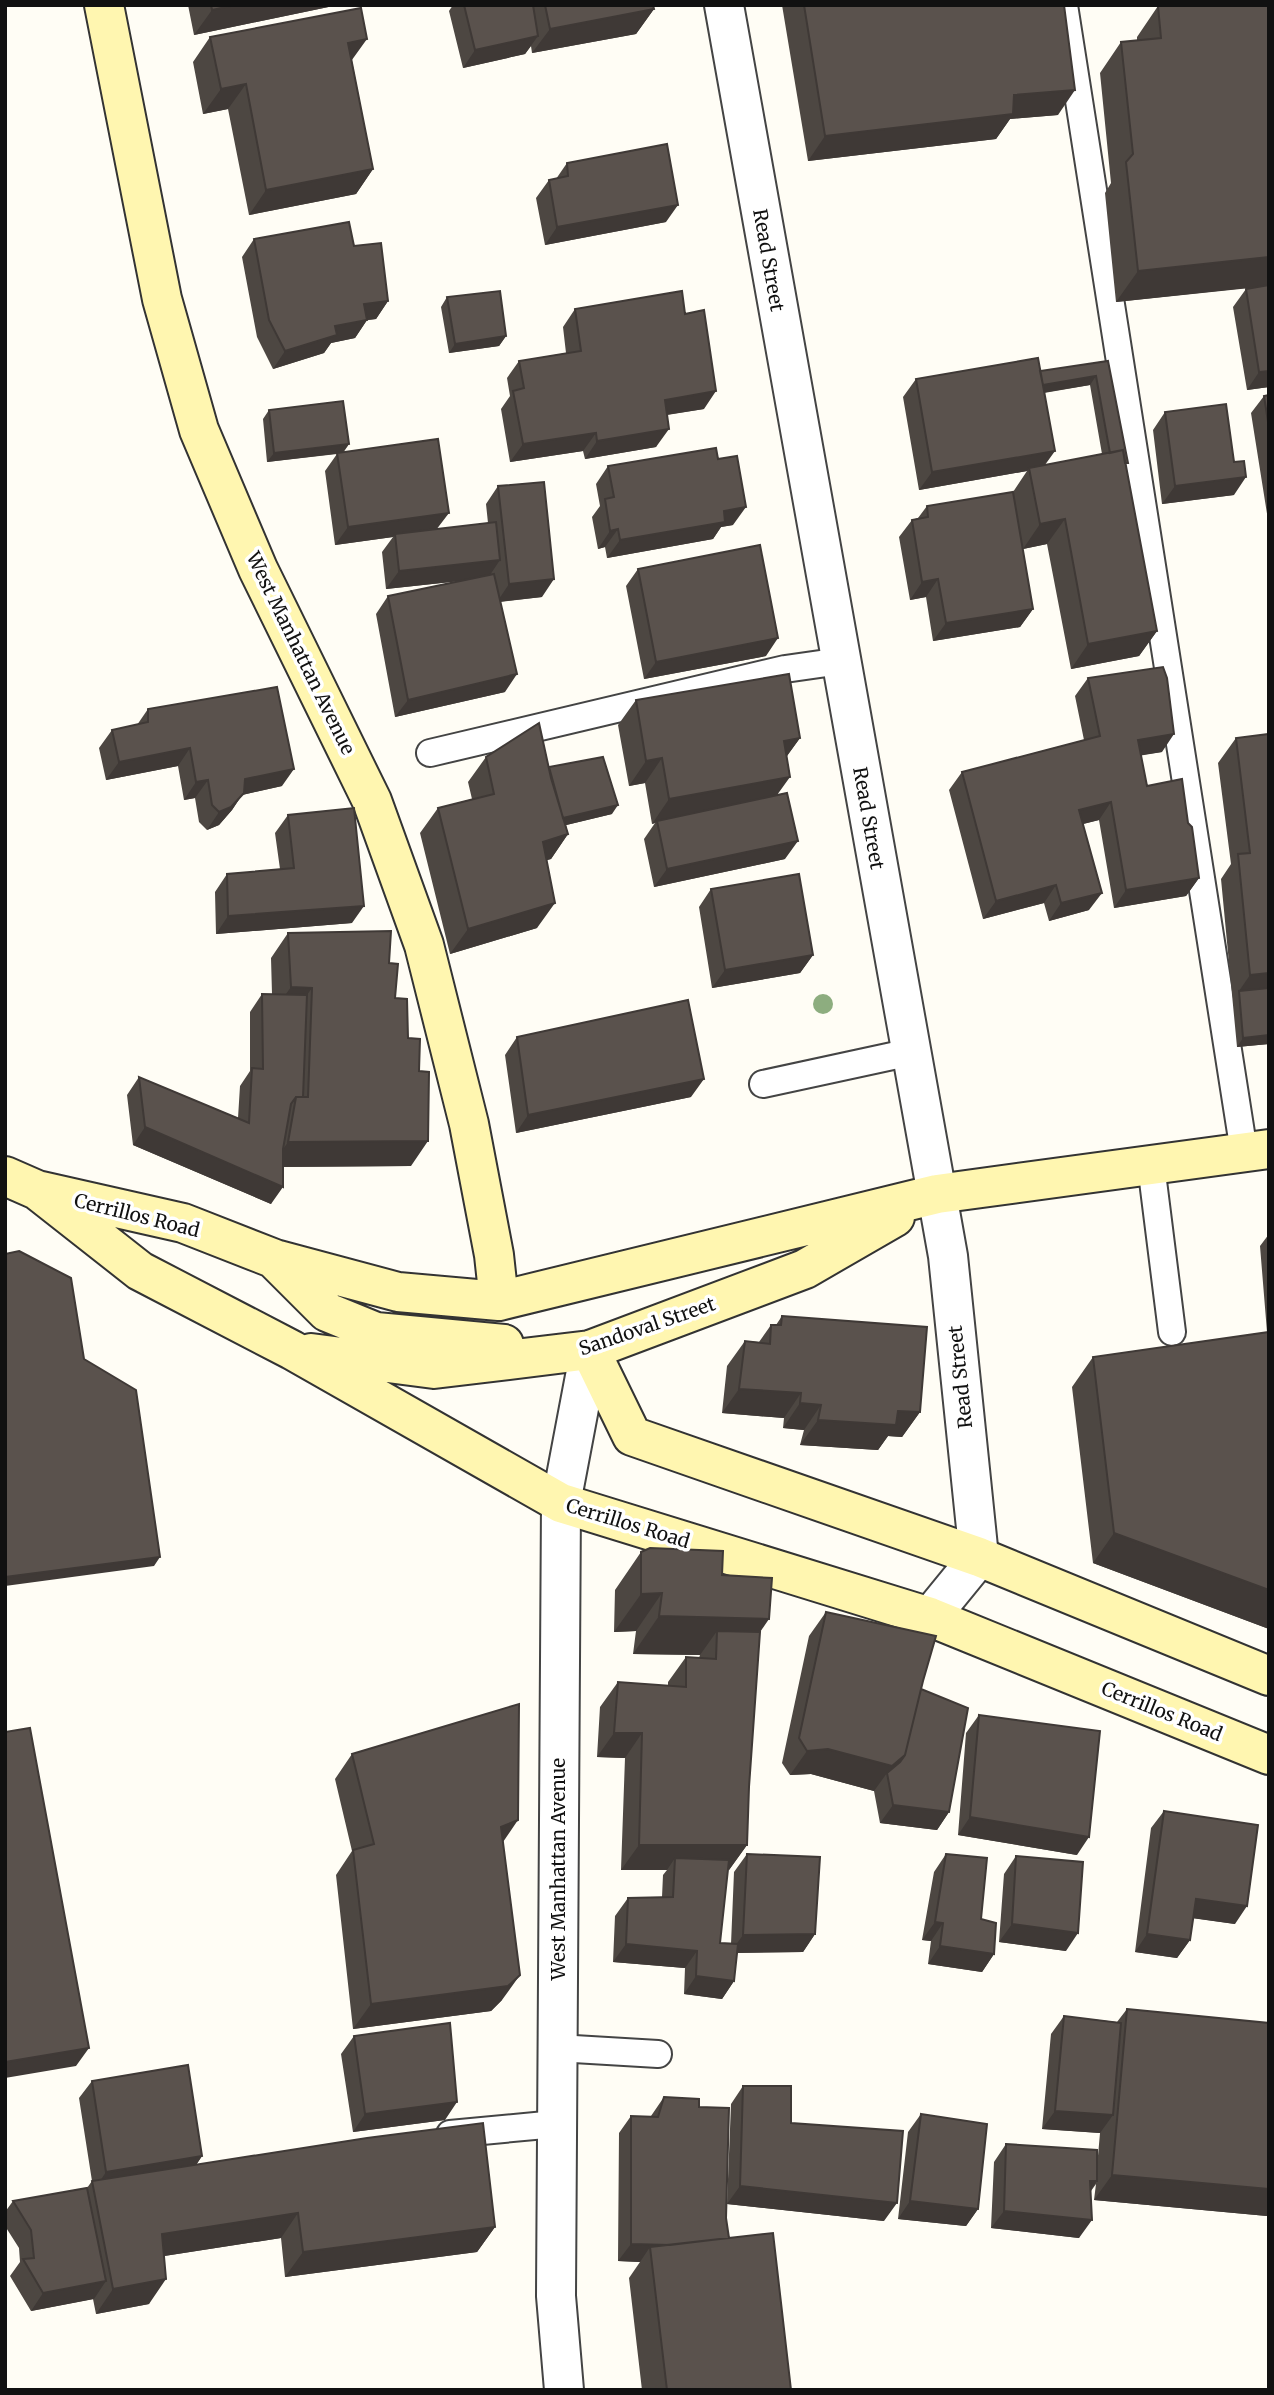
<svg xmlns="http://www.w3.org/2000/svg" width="1274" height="2395" font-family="Merriweather,serif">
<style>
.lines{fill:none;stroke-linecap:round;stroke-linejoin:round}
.lane-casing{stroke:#444;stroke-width:30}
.street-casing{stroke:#444;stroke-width:42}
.secondary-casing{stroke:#333;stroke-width:42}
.lane{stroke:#fff;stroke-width:26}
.street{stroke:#fff;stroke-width:38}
.secondary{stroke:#fff6b0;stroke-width:38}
.tree{fill:#8dad7f}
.wall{fill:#4d4742;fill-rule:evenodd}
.shaded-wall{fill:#3f3936}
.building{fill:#5a524d;stroke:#3f3936;stroke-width:2}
.labels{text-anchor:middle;stroke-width:7;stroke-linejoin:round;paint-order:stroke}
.street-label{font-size:19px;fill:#111;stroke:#fff}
</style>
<rect width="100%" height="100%" fill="#fffdf5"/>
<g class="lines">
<defs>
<path id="lane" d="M 1064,5 L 1244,1152
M 430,753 L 785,669 L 841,661
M 763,1084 L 911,1052
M 1151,1165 L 1172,1332
M 557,2048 L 658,2054
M 450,2134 L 556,2124"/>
<path id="street" d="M 724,5 L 948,1256 L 979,1557 L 930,1617
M 564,2390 L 556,2296 L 561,1503 L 590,1350"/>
<path id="secondary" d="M 104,5 L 162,299 L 199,430 L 258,569 L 372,801 L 424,945 L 469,1124 L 494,1255 L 499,1301
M 5,1176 L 37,1190 L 183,1223 L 275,1259 L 398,1292 L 499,1301 L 937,1194 L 1269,1149
M 37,1190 L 140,1271 L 292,1350 L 561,1503 L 930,1617 L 1269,1755
M 275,1260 L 327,1312 L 376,1332 L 504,1344
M 590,1350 L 632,1436 L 979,1557 L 1269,1676
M 311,1353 L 434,1369 L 590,1350 L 805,1269 L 895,1217"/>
</defs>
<!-- lane casing -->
<use href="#lane" class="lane-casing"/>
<!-- street casing -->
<use href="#street" class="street-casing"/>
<!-- secondary casing -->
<use href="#secondary" class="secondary-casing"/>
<!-- lane -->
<use href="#lane" class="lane"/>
<!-- street -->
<use href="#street" class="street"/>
<!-- secondary -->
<use href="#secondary" class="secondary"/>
</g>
<!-- trees -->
<circle class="tree" cx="823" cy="1004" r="10"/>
<!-- wall -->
<path class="wall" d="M 188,5 L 338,5 L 194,35 Z
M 453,5 L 653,5 L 654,9 L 636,34 L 532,53 L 531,46 L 525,54 L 463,68 L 449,11 Z
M 782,5 L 1064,5 L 1058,115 L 1010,119 L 996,139 L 808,161 Z
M 1269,5 L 1269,387 L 1247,390 L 1233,307 L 1246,289 L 1264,286 L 1116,302 L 1105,193 L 1111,183 L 1100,73 L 1121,42 L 1137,40 L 1137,37 L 1158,6 Z
M 210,37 L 352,61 L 373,169 L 356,194 L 249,215 L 228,109 L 203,114 L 193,62 Z
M 567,163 L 666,222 L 545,245 L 536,198 L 549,180 L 556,179 Z
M 254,239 L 354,246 L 388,301 L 376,319 L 367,320 L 355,338 L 331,343 L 324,353 L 273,369 L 257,337 L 242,257 Z
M 447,297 L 506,336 L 499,346 L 449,353 L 441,307 Z
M 575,309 L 685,314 L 704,409 L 667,415 L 656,447 L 585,459 L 583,451 L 510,462 L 501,409 L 510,396 L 507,378 L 519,361 L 566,353 L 563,327 Z
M 1108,361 L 1126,466 L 1157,631 L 1139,656 L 1071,669 L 1047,544 L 1023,549 L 1033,609 L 1020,627 L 933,641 L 926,597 L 910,600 L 899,537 L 912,520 L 918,518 L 927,506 L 1013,492 L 1027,471 L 919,490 L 903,397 L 916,379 L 1040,371 ZM 1090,385 L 1102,454 L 1045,465 L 1044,393 Z
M 1269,395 L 1269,520 L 1268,520 L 1251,413 L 1264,396 Z
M 269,410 L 349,444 L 343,453 L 437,529 L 488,523 L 486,504 L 498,486 L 542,597 L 500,602 L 505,692 L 395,717 L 376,614 L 388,596 L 469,580 L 386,589 L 382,552 L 393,537 L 335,545 L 325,471 L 337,454 L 267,462 L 263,419 Z
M 1165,412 L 1234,495 L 1162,504 L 1153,430 Z
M 608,466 L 733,525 L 721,527 L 713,539 L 607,558 L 605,547 L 598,549 L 592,517 L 600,506 L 596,484 Z
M 638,569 L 766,656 L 644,679 L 626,586 Z
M 1088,678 L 1162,752 L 1141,755 L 1147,786 L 1188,823 L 1199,878 L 1186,896 L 1114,908 L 1099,820 L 1083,824 L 1089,910 L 1049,921 L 1044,903 L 983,919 L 949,790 L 962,772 L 1084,740 L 1075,696 Z
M 636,700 L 800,738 L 786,757 L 777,796 L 785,859 L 654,887 L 644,839 L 655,823 L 652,824 L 645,783 L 629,786 L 618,725 Z
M 148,709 L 282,786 L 242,795 L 232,810 L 219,825 L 207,830 L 199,822 L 195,798 L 184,800 L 178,766 L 106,780 L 99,748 L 112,730 L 137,725 Z
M 1269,734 L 1269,1044 L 1237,1047 L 1221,879 L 1231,864 L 1218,763 L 1236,738 Z
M 486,757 L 549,767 L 612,814 L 566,825 L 568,834 L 551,859 L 546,860 L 537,928 L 450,954 L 420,833 L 438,808 L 472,799 L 468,782 Z
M 288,815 L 352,923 L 216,934 L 215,892 L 227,874 L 280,869 L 275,833 Z
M 711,889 L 813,955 L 800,973 L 712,988 L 699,907 Z
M 288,933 L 389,963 L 395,998 L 411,1166 L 283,1167 L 271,1204 L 133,1145 L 127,1095 L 139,1077 L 238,1118 L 240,1086 L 250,1071 L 250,1012 L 262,994 L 272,994 L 271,958 Z
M 517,1037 L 691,1097 L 516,1133 L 505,1055 Z
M 1269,1234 L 1269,1629 L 1093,1563 L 1072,1387 L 1093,1357 L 1267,1332 L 1260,1246 Z
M 782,1316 L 920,1412 L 902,1437 L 888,1436 L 878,1450 L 800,1445 L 804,1430 L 783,1428 L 784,1418 L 722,1413 L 727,1366 L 745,1341 L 759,1342 L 771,1325 L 776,1325 Z
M 641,1552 L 722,1575 L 760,1632 L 749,1787 L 747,1845 L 729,1870 L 728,1870 L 720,1943 L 731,1944 L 734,1872 L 747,1854 L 815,1934 L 803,1952 L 737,1953 L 734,1981 L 722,1999 L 684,1994 L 685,1968 L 613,1962 L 615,1916 L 628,1898 L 662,1897 L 663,1875 L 667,1870 L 621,1870 L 625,1758 L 597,1757 L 600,1707 L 618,1682 L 668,1686 L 668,1682 L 686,1657 L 699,1658 L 700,1655 L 633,1654 L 636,1631 L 614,1632 L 615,1590 Z
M 826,1612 L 921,1689 L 949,1812 L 937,1830 L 880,1823 L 874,1791 L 811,1774 L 790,1775 L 782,1763 L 809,1636 Z
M 979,1715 L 1077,1855 L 958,1835 L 966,1733 Z
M 352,1754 L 503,1842 L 502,2000 L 491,2011 L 353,2029 L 336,1875 L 352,1851 L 335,1779 Z
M 1164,1811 L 1235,1924 L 1193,1918 L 1190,1940 L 1177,1958 L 1135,1952 L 1151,1828 Z
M 946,1854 L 981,1919 L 994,1954 L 982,1972 L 928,1964 L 931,1941 L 922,1940 L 934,1872 Z
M 1016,1856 L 1066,1951 L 999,1942 L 1004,1874 Z
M 1127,2009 L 1267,2216 L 1094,2200 L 1096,2184 L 1091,2191 L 1079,2238 L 991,2228 L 994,2162 L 1006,2144 L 1097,2167 L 1100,2133 L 1042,2129 L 1051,2034 L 1064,2016 L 1117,2022 Z
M 354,2036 L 445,2120 L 353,2132 L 341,2054 Z
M 92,2081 L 202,2156 L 196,2165 L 495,2227 L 477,2252 L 285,2277 L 281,2238 L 164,2256 L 149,2304 L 96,2314 L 93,2299 L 31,2311 L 10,2276 L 20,2262 L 19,2248 L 5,2226 L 5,2212 L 13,2201 L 87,2188 L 92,2181 L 79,2098 Z
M 743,2086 L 791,2123 L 884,2221 L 727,2204 L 731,2104 Z
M 664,2097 L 699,2107 L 726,2218 L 729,2238 L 791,2390 L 642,2390 L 629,2278 L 640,2262 L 618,2261 L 619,2133 L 631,2116 L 651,2116 Z
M 921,2114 L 978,2209 L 966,2226 L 898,2219 L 908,2132 Z"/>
<!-- shaded-wall -->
<path class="shaded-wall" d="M 235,5 L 338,5 L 194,35 L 212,10 Z
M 654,9 L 636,34 L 532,53 L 550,29 Z
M 538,36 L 525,54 L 463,68 L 475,50 Z
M 367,39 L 349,64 L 348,43 Z
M 246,84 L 228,109 L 203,114 L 221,89 Z
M 1075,90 L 1058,115 L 1010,119 L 996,139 L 808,161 L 825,136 L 1014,95 Z
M 373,169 L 356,194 L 249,215 L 266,190 Z
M 678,205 L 666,222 L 545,245 L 557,227 Z
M 1269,257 L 1269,286 L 1116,302 L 1138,271 Z
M 388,301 L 376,319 L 352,322 L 364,304 Z
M 367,320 L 355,338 L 331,343 L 324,353 L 273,369 L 285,351 L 335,326 Z
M 506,336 L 499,346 L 449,353 L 455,344 Z
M 1269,371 L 1269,387 L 1247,390 L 1259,372 Z
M 1096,376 L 1090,385 L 1035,394 L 1041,385 Z
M 716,391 L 704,409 L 652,417 L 665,400 Z
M 669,429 L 656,447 L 585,459 L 597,441 Z
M 596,433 L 583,451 L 510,462 L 523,444 Z
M 349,444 L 342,453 L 267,462 L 274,453 Z
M 1055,451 L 1042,469 L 1029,468 L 1027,471 L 919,490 L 932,472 Z
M 1246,477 L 1234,495 L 1162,504 L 1175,486 Z
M 746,507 L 733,525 L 721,527 L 713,539 L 607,558 L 620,540 L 724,511 Z
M 449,513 L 436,530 L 395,534 L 393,537 L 335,545 L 348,527 Z
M 1065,519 L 1047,544 L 1023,549 L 1040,524 Z
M 618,529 L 605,547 L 598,549 L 610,531 Z
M 500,560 L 488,578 L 386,589 L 399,571 Z
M 554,579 L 542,597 L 497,602 L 509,584 Z
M 938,579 L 926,597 L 910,600 L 922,582 Z
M 1033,609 L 1020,627 L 933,641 L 946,623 Z
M 1157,631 L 1139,656 L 1071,669 L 1088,644 Z
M 778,638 L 766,656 L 644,679 L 656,662 Z
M 517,674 L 505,692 L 395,717 L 408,700 Z
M 1174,734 L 1162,752 L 1126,758 L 1138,740 Z
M 800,738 L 782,763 L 784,741 Z
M 190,748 L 178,766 L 106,780 L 119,762 Z
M 662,758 L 645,783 L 629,786 L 646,761 Z
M 294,769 L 282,786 L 242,795 L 232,810 L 219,825 L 207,830 L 219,812 L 245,779 Z
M 790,777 L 772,802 L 657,821 L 655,823 L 652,824 L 669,799 Z
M 208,780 L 195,798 L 184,800 L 196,782 Z
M 1111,802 L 1099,820 L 1067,828 L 1079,810 Z
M 618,805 L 612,814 L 550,829 L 556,820 Z
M 568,834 L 551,859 L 525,867 L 543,842 Z
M 798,841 L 785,859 L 654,887 L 667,869 Z
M 1199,878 L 1186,896 L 1114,908 L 1126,890 Z
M 1056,885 L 1044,903 L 983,919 L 996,901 Z
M 1102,893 L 1089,910 L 1049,921 L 1061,903 Z
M 555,903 L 537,928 L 450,954 L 468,929 Z
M 364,906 L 352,923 L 216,934 L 228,916 Z
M 813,955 L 800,973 L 712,988 L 725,970 Z
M 1269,973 L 1269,997 L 1239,991 L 1250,975 Z
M 291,987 L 312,988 L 294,1013 L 273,1012 Z
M 1269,1035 L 1269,1044 L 1237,1047 L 1243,1038 Z
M 704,1079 L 691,1097 L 516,1133 L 528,1115 Z
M 145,1127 L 283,1187 L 271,1204 L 133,1145 Z
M 428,1141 L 411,1166 L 271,1167 L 288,1142 Z
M 739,1389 L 801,1393 L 784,1418 L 722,1413 Z
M 800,1403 L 821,1405 L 804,1430 L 783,1428 Z
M 898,1411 L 920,1412 L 902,1437 L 888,1436 L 878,1450 L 800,1445 L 818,1420 Z
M 1114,1533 L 1269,1590 L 1269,1629 L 1093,1563 Z
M 160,1557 L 154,1566 L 5,1586 L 5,1577 Z
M 662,1593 L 636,1631 L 614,1632 L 641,1594 Z
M 659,1616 L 769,1619 L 743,1657 L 717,1631 L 700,1655 L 633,1654 Z
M 614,1733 L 642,1733 L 625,1758 L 597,1757 Z
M 828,1749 L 905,1755 L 888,1780 L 887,1773 L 874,1791 L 811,1774 L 790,1775 L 807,1751 Z
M 893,1805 L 949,1812 L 937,1830 L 880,1823 Z
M 970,1817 L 1089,1837 L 1077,1855 L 958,1835 Z
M 518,1820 L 501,1845 L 501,1827 Z
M 639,1845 L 747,1845 L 729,1870 L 675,1870 L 675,1858 L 667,1870 L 621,1870 Z
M 1196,1899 L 1247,1906 L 1235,1924 L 1184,1917 Z
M 935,1922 L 943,1923 L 931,1941 L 922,1940 Z
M 1012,1924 L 1078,1933 L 1066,1951 L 999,1942 Z
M 815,1934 L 803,1952 L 730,1953 L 743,1935 Z
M 1147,1934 L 1190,1940 L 1177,1958 L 1135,1952 Z
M 626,1944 L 697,1951 L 685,1968 L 613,1962 Z
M 940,1946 L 994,1954 L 982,1972 L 928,1964 Z
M 520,1975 L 502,2000 L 491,2011 L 353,2029 L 371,2004 Z
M 696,1976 L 734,1981 L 722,1999 L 684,1994 Z
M 89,2048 L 76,2066 L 5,2078 L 5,2062 Z
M 457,2102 L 445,2120 L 353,2132 L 365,2114 Z
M 1055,2111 L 1113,2115 L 1100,2133 L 1042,2129 Z
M 202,2156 L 190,2174 L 94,2190 L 106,2172 Z
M 1112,2175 L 1269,2189 L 1269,2214 L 1267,2216 L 1094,2200 Z
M 1090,2181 L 1097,2181 L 1085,2199 Z
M 740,2186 L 897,2203 L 884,2221 L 727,2204 Z
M 910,2201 L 978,2209 L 966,2226 L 898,2219 Z
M 1004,2211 L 1092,2220 L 1079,2238 L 991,2228 Z
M 298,2213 L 281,2238 L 145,2259 L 162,2234 Z
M 495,2227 L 477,2252 L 285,2277 L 303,2252 Z
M 631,2244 L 721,2246 L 650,2247 L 640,2262 L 618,2261 Z
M 166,2279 L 149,2304 L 96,2314 L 113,2289 Z
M 106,2281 L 94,2299 L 31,2311 L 43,2293 Z"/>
<!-- building -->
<path class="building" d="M 211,5 L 235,5 L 212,10 Z
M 464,5 L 533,5 L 538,36 L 475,50 Z
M 545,5 L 653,5 L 654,9 L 550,29 Z
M 804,5 L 1064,5 L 1075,90 L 1014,95 L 1013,114 L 825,136 Z
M 1168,5 L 1269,5 L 1269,257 L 1138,271 L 1126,162 L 1133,154 L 1121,42 L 1161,38 L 1158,6 Z
M 361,8 L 367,39 L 348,43 L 373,169 L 266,190 L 246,84 L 221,89 L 210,37 Z
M 667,144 L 678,205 L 557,227 L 549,180 L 568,176 L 567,163 Z
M 349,222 L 354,246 L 381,243 L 388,301 L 364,304 L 367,320 L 335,326 L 337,335 L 285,351 L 269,320 L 254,239 Z
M 1269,285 L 1269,371 L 1259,372 L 1246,289 Z
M 500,291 L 506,336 L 455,344 L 447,297 Z
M 682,291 L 685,314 L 704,310 L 716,391 L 665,400 L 669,429 L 597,441 L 596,433 L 523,444 L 513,391 L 524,388 L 519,361 L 581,351 L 575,309 Z
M 1038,358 L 1055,451 L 932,472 L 916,379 Z
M 1108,361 L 1128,463 L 1125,463 L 1123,450 L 1110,453 L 1096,376 L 1043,385 L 1040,371 Z
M 1269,395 L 1269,428 L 1264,396 Z
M 343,401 L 349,444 L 274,453 L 269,410 Z
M 1226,404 L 1234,462 L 1244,461 L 1246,477 L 1175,486 L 1165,412 Z
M 438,439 L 449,513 L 348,527 L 337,453 Z
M 716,448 L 718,459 L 737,456 L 746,507 L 724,511 L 725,522 L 620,540 L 618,529 L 610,531 L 605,499 L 614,497 L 608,466 Z
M 1123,450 L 1157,631 L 1088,644 L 1065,519 L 1040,524 L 1029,468 Z
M 544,482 L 554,579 L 509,584 L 498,486 Z
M 1013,492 L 1033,609 L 946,623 L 938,579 L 922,582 L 912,520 L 928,517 L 927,506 Z
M 496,522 L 500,560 L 399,571 L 395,534 Z
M 760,545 L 778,638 L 656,662 L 638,569 Z
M 494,574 L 517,674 L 408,700 L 388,596 Z
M 1163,667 L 1167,678 L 1174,734 L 1138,740 L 1147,786 L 1182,779 L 1188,823 L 1192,827 L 1199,878 L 1126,890 L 1111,802 L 1079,810 L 1102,893 L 1061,903 L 1056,885 L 996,901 L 962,772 L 1100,736 L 1088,678 Z
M 789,674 L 800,738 L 784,741 L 790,777 L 669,799 L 662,758 L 646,761 L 636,700 Z
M 277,687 L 294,769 L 245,779 L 244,793 L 231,807 L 219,812 L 212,805 L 208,780 L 196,782 L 190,748 L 119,762 L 112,730 L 148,722 L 148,709 Z
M 539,723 L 551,778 L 568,834 L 543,842 L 555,903 L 468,929 L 438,808 L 494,794 L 486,757 Z
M 1269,734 L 1269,973 L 1250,975 L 1238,854 L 1250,853 L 1236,738 Z
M 603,757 L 618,805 L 563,818 L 549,767 Z
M 787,793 L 798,841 L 667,869 L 657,821 Z
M 354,808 L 364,906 L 228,916 L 227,874 L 294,868 L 288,815 Z
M 799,874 L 813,955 L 725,970 L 711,889 Z
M 391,931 L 389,963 L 398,964 L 395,998 L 407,999 L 408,1038 L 420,1039 L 419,1071 L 429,1072 L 428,1141 L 288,1142 L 296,1097 L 308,1097 L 312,988 L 291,987 L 288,933 Z
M 1269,988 L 1269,1035 L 1243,1038 L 1239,991 Z
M 262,994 L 307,995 L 303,1097 L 296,1097 L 291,1104 L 283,1149 L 283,1187 L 145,1127 L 139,1077 L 249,1123 L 252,1068 L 263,1069 Z
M 688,1000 L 704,1079 L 528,1115 L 517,1037 Z
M 19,1251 L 71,1278 L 84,1359 L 136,1390 L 160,1557 L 5,1577 L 5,1254 Z
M 782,1316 L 927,1327 L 920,1412 L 898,1411 L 896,1425 L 818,1420 L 821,1405 L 800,1403 L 801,1393 L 739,1389 L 745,1341 L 770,1344 L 771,1325 L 781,1325 Z
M 1269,1332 L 1269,1590 L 1114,1533 L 1093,1357 Z
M 650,1548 L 723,1551 L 722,1575 L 772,1578 L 769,1619 L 659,1616 L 662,1593 L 641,1594 L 641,1552 Z
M 826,1612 L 936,1636 L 923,1681 L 905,1755 L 892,1766 L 828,1749 L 807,1751 L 799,1738 Z
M 717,1631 L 760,1632 L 749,1787 L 747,1845 L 639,1845 L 642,1733 L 614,1733 L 618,1682 L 686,1687 L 686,1657 L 716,1659 Z
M 921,1689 L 968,1708 L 949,1812 L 893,1805 L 887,1773 L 900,1762 L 905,1755 Z
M 519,1704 L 518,1820 L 501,1827 L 520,1975 L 508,1986 L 371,2004 L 353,1850 L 374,1844 L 352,1754 Z
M 979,1715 L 1100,1731 L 1089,1837 L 970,1817 Z
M 30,1728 L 89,2048 L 5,2062 L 5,1732 Z
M 1164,1811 L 1258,1825 L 1247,1906 L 1196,1899 L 1190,1940 L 1147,1934 Z
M 747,1854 L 820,1857 L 815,1934 L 743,1935 Z
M 946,1854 L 987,1858 L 981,1919 L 996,1923 L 994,1954 L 940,1946 L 943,1923 L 935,1922 Z
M 1016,1856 L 1083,1862 L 1078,1933 L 1012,1924 Z
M 675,1858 L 729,1860 L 720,1943 L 738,1944 L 734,1981 L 696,1976 L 697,1951 L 626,1944 L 628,1898 L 673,1897 Z
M 1127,2009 L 1269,2023 L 1269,2189 L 1112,2175 Z
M 1064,2016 L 1121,2023 L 1113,2115 L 1055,2111 Z
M 450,2023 L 457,2102 L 365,2114 L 354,2036 Z
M 188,2065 L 202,2156 L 106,2172 L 92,2081 Z
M 743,2086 L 791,2086 L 791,2123 L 903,2131 L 897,2203 L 740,2186 Z
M 664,2097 L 699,2099 L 699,2107 L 729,2108 L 726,2218 L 729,2238 L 670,2245 L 631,2244 L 631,2116 L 658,2117 Z
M 921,2114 L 987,2124 L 978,2209 L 910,2201 Z
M 483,2123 L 495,2227 L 303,2252 L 298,2213 L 162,2234 L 166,2279 L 113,2289 L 92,2181 L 367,2138 Z
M 1006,2144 L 1097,2150 L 1097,2181 L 1090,2181 L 1092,2220 L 1004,2211 Z
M 87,2188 L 106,2281 L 43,2293 L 23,2259 L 34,2258 L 31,2230 L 13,2201 Z
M 773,2233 L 791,2390 L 667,2390 L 650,2247 Z"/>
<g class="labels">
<!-- street labels -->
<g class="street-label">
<text transform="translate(769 260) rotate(80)" y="7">Read Street</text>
<text transform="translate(301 653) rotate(64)" y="7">West Manhattan Avenue</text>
<text transform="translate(869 818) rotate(80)" y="7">Read Street</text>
<text transform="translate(137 1215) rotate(14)" y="7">Cerrillos Road</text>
<text transform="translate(647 1326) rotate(-19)" y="7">Sandoval Street</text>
<text transform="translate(960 1377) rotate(-96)" y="7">Read Street</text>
<text transform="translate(628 1523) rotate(17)" y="7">Cerrillos Road</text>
<text transform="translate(1162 1711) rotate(22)" y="7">Cerrillos Road</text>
<text transform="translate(558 1869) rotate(-90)" y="7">West Manhattan Avenue</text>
</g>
</g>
<!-- border -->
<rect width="1274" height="2395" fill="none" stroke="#111111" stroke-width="14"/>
</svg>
